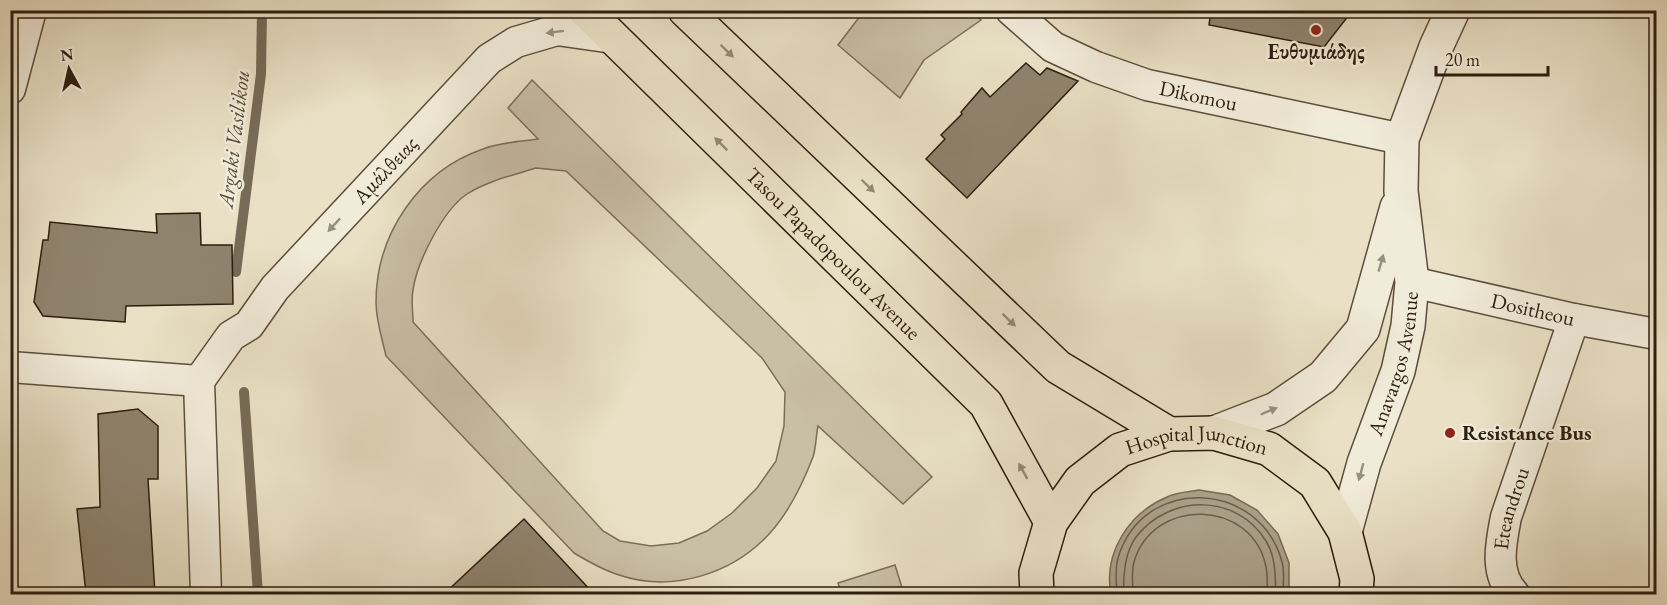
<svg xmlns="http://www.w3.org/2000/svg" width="1667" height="605" font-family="'EB Garamond',serif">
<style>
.green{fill:#c9bfa6;stroke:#7b6e5a;stroke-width:1.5;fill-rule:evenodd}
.water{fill:#a99e87;stroke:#776b57;stroke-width:1.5}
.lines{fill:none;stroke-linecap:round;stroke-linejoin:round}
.shore{stroke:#6b5e4b;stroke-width:1.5}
.stream{stroke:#776b57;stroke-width:10}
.building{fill:#8f836e;stroke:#2d1e0f;stroke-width:1.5}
.minor-casing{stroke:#5c4e3c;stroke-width:33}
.tertiary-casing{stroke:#5c4e3c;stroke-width:36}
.trunk-casing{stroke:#2d1e0f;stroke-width:36}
.minor{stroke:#f1ebd9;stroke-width:30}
.tertiary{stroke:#f1ebd9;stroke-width:33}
.trunk{stroke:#e9e0c5;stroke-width:33}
.oneway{fill:#998f7e}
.oneway2{fill:#948973}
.poi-dot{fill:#8f2418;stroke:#f1ebd9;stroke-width:2}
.labels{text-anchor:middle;stroke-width:5;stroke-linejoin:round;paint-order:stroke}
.poi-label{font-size:21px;font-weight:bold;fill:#2d1e0f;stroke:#f1ebd9}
.street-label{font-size:21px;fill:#2d1e0f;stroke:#f1ebd9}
.water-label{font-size:22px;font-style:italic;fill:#584b39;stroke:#f1ebd9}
</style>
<rect width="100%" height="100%" fill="#e9e0c5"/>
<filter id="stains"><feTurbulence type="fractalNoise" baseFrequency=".00333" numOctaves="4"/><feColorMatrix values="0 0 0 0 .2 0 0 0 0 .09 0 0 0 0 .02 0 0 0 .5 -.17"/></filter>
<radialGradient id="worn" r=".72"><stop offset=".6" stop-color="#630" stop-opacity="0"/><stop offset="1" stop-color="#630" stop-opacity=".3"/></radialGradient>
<!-- green -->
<path class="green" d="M 864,11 L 970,11 L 981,20 L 924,60 L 900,98 L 838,45 Z
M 532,80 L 932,477 L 903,504 L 818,426 C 816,436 816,448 813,457 C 803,483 788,513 770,533 C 733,574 672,593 619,575 C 603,570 589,562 574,553 L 386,356 C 382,338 376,321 376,302 C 376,234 419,171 483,149 C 501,142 519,142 538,139 L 508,108 ZM 536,168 L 566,171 L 762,358 L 785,392 L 784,426 L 776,461 L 757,488 L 732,513 L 707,531 L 679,543 L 651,546 L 620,541 L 603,531 L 413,322 C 413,312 411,300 413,290 C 417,262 443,210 467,194 C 487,181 514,175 536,168 Z
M 895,565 L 904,594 L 842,594 L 838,583 Z"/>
<!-- water -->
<path class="water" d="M 1199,490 L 1230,495 L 1257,510 L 1278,534 L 1289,563 L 1289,594 L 1111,594 C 1103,553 1129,513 1167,497 C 1176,492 1189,492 1199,490 Z"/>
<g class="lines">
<!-- shore -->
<path class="shore" d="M 1117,594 C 1116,583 1115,569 1118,558 C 1143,474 1260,480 1282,562 C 1285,572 1283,584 1283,594
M 1124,594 C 1123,575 1124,554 1136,537 C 1169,494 1237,493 1266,541 C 1276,557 1275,576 1276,594
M 1133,594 C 1133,584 1131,573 1134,562 C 1153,496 1253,499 1266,567 C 1268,575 1267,586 1267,594"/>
<!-- stream -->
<path class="stream" d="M 236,272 L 261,74 L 262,10
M 244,392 L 258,594"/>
</g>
<!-- building -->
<path class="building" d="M 1211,10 L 1353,10 L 1324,47 L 1209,25 Z
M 1026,63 L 1040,75 L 1047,68 L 1078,81 L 967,198 L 926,159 L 945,139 L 941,135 L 962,114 L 961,112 L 982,88 L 990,97 Z
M 200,213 L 201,245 L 232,245 L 233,304 L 126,306 L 125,322 L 43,316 L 34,302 L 43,240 L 48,240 L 50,222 L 157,233 L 156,214 Z
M 138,409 L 158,426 L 158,479 L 148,479 L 155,594 L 86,594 L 77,509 L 100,507 L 98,414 Z
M 524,519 L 594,594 L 444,594 Z"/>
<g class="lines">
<defs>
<g id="minor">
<path id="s1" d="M 1011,10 L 1053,47 L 1096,67 L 1147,85 L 1402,139"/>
<path d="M 10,89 L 31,10"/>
<path id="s2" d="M 1412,282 L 1574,319 L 1656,334"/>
<path d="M 10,367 L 199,381"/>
<path id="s3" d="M 206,594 L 199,381 L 231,336 L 249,325 L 275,288 L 489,59 L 516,42 L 557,30 L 613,38"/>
<path id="s4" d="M 1514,594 C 1494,573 1501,543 1506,517 L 1574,319"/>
</g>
<g id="tertiary">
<path d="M 1214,433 L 1276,409 L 1323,377 L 1363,329 L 1397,207"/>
<path id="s5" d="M 1345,532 L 1364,463 L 1398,371 L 1408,326 L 1412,282 L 1401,191 L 1402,139 L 1436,47 L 1453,10"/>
</g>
<g id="trunk">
<path id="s6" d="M 585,10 L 986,404 L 1051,522"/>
<path d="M 685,10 L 1058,367 L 1169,434"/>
<path id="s7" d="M 1037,594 L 1036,573 L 1051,522 L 1080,481 L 1120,450 L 1169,434 L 1214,433 L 1269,449 L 1315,483 L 1345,532 L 1357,579 L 1356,594"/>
</g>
</defs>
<!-- minor casing -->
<use href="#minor" class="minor-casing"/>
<!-- tertiary casing -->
<use href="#tertiary" class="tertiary-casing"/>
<!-- trunk casing -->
<use href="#trunk" class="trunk-casing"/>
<!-- minor -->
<use href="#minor" class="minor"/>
<!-- tertiary -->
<use href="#tertiary" class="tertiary"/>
<!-- trunk -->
<use href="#trunk" class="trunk"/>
</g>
<!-- one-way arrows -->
<defs><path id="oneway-solid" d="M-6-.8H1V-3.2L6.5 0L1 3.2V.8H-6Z" transform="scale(1.5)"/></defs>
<g class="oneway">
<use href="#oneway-solid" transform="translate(555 32) rotate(173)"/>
<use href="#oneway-solid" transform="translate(334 225) rotate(133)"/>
<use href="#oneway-solid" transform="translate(1381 263) rotate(-74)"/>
<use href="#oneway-solid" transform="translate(1269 411) rotate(-23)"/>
<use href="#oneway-solid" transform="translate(1361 472) rotate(105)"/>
</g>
<g class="oneway2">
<use href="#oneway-solid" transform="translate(727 51) rotate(44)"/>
<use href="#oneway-solid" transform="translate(721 144) rotate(-135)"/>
<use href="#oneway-solid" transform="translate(868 186) rotate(44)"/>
<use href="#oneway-solid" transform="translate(1009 320) rotate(44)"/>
<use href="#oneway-solid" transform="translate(1023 471) rotate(-119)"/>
</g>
<!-- markers -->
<g class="poi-dot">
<circle cx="1316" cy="30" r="6"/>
<circle cx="1450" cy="433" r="6"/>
</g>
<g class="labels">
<!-- poi labels -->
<g class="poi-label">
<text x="1316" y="59">Ευθυμιάδης</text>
<text x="1462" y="440" text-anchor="start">Resistance Bus</text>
</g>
<!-- street labels -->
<g class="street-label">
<text dy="7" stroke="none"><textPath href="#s1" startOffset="210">Dikomou</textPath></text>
<text dy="7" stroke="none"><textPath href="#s3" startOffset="496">Αμάλθειας</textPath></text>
<text dy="7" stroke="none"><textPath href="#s6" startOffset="348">Tasou Papadopoulou Avenue</textPath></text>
<text dy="7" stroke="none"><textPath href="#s2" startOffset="124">Dositheou</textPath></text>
<text dy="7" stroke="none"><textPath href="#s5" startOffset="176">Anavargos Avenue</textPath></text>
<text dy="7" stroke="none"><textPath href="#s7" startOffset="254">Hospital Junction</textPath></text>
<text dy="7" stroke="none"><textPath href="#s4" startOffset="90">Eteandrou</textPath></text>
</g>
<!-- water labels -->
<g class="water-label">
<text transform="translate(233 139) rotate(-83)" y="8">Argaki Vasilikou</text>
</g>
</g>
<!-- margin -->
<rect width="1667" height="605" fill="none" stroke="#e9e0c5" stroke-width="36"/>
<rect x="12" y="12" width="1643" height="581" fill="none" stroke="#2d1e0f" stroke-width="3"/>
<rect x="18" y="18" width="1631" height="569" fill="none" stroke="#2d1e0f" stroke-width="1.5"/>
<!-- north arrow -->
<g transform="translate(69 69) rotate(352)" stroke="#f1ebd9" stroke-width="4.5" paint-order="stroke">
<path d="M0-4.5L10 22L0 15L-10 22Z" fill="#2d1e0f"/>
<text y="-9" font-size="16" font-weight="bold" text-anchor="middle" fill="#2d1e0f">N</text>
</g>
<!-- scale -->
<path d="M1436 66v9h112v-9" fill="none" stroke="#2d1e0f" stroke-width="3"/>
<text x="1445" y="66" font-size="18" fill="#2d1e0f" stroke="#f1ebd9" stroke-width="4.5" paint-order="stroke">20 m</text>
<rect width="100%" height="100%" filter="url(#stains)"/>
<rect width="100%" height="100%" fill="url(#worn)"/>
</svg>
